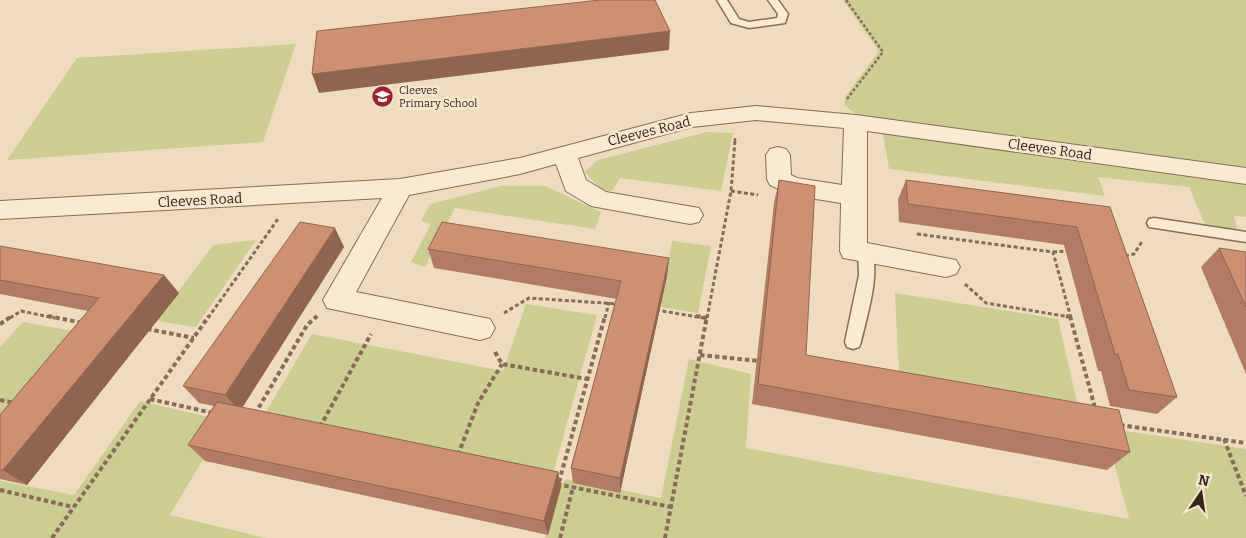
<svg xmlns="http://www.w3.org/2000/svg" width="1246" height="538" font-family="Bitter,serif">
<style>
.green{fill:#cccd93}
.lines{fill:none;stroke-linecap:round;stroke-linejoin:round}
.service-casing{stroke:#886c57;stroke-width:3}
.minor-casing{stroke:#886c57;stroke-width:2}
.path-far2{stroke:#886c57;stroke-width:2.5;stroke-dasharray:3 2;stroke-linecap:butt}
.path-far1{stroke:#886c57;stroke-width:3;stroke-dasharray:4 2.5;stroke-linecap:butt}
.path{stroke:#886c57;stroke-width:4;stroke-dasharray:4.5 3;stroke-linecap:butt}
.service{fill:#faead2;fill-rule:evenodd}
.minor{fill:#faead2;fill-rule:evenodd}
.wall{fill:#b17c63}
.shaded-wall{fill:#906550}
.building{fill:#ce9073;stroke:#906550}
.labels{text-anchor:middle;stroke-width:5;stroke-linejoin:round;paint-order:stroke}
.far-poi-label{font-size:11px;fill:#37261c;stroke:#f6e7ce;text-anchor:start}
.street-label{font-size:14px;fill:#37261c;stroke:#f6e7ce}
</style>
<rect width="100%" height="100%" fill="#efdcbf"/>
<!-- green -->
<path class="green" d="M 843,0 L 1246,0 L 1246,217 L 1234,216 L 1237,229 L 1206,227 L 1189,187 L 1098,177 L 1105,196 L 889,169 L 883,134 L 844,105 L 845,97 L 879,51 Z
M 296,44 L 263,142 L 7,160 L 77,58 Z
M 707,132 L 733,133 L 721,191 L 620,178 L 612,191 L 601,190 L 585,172 L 598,160 Z
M 501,186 L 545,186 L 601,212 L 595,229 L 455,208 L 425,267 L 411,262 L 431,224 L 421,221 L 430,204 Z
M 256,240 L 196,327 L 156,321 L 213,245 Z
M 672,241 L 711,246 L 698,313 L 660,307 Z
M 895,293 L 1058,319 L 1077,402 L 899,372 Z
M 526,304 L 597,315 L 552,477 L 263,417 L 312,334 L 503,371 Z
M 23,322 L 80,332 L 0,424 L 0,347 Z
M 689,359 L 751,374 L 746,448 L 1129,519 L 1105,428 L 1246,449 L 1246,538 L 545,538 L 558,489 L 566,479 L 661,498 Z
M 140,401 L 226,421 L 170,515 L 266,538 L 0,538 L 0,481 L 74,495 Z"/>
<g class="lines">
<defs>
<path id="service" d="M 717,0 L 727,0 L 739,19 L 749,22 L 777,18 L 778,14 L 768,0 L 778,0 L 788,14 L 785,23 L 749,28 L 731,23 Z
M 1154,218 L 1246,232 L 1246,242 L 1149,227 L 1147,223 L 1149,219 Z
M 865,247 L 870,249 C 882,270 866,319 861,342 L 859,347 L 853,349 L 847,347 L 845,342 L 859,275 L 858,253 L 860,249 Z"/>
<path id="minor" d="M 756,106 L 856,115 L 1246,168 L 1246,184 L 867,131 L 867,243 L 956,260 L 960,267 L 956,274 L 946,277 L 843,258 L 840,251 L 841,203 L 791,195 L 770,185 L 767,179 L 766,155 L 770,149 L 778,147 L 786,149 L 790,155 L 791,175 L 797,178 L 842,185 L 844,128 L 756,120 L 692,127 L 578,158 L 586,180 L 606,192 L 699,208 L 703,215 L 699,222 L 690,224 L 591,206 L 566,191 L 556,164 L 520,174 L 409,195 L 356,292 L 490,319 L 495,328 L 490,337 L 480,340 L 327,308 L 323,300 L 382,198 L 0,219 L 0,201 L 400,179 L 520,158 L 691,113 Z"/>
</defs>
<!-- service casing -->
<use href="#service" class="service-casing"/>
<!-- minor casing -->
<use href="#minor" class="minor-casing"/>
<!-- path-far2 -->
<path class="path-far2" d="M 846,0 L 883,52 L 847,99
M 735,141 L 735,138"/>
<!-- path-far1 -->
<path class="path-far1" d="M 731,191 L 758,195
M 917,234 L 1053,252 L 1071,318
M 1053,252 L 1067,251
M 1125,256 L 1134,254 L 1143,240
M 965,284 L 986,303 L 1070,317
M 656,310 L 704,318
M 504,313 L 529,298 L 618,304
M 10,318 L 21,311 L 55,318
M 208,318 L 278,219
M 315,318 L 317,316
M 605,318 L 609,302
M 707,318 L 731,191 L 735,140"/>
<!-- path -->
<path class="path" d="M 48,316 L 83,323
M 696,316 L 707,318
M 1066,316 L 1070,317
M 1070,316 L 1095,408
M 0,324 L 12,316
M 147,329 L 194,338
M 495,352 L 502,364 L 587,379
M 700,355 L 759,361
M 150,399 L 213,413
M 0,400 L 15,403
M 255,414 L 307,325 L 317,316
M 1120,425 L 1246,443
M 320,427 L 371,334
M 1224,439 L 1246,496
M 458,455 L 478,403 L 502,364
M 559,482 L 605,316
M 557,484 L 671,507
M 0,490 L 73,507
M 52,538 L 209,316
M 560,538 L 573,487
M 665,538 L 707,316"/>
<!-- service -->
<use href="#service" class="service"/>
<!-- minor -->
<use href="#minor" class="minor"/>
</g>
<!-- wall -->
<path class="wall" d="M 779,180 L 806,355 L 1130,452 L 1107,470 L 752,404 L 774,203 Z
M 906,180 L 1110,207 L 1177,397 L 1157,414 L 1110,406 L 1101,371 L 1098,371 L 1064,245 L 899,222 L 898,199 Z
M 0,246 L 179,293 L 27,485 L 0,479 L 0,415 L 88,311 L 0,294 Z
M 344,247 L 242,408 L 558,472 L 561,487 L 548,535 L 205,461 L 188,445 L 214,406 L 199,403 L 183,386 Z
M 1219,248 L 1246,252 L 1246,374 L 1201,267 Z
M 428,249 L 669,258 L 667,276 L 620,493 L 573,483 L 571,468 L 617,299 L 434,268 Z"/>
<!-- shaded-wall -->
<path class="shaded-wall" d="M 670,31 L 669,50 L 319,93 L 312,74 Z
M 335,228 L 344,247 L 240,411 L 225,395 Z
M 669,258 L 667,276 L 620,493 L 620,478 Z
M 164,275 L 179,293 L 27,485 L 3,470 Z
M 558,472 L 561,487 L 548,535 L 544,521 Z"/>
<!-- building -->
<path class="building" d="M 600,0 L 655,0 L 670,31 L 312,74 L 317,31 Z
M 779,180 L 815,186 L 806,355 L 1119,410 L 1130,452 L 758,384 Z
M 906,180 L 1110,207 L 1177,397 L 1129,390 L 1118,354 L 1115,354 L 1077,227 L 908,204 Z
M 300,222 L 335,228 L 225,395 L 183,386 Z
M 442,222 L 669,258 L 620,478 L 571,468 L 621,281 L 428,249 Z
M 0,246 L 164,275 L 3,470 L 0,470 L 0,415 L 99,298 L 0,280 Z
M 1219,248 L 1246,252 L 1246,307 Z
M 217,402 L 558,472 L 544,521 L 188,445 Z"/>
<!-- icons -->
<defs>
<symbol id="school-disc" viewBox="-11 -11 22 22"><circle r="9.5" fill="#992531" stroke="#f6e7ce"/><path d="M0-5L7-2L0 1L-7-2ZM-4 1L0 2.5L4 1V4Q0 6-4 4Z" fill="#fff"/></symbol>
</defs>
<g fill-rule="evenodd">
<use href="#school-disc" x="370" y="84" width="25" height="25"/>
</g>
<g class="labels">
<!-- far-poi labels -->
<g class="far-poi-label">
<text x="399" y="94">Cleeves<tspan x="399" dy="13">Primary School</tspan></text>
</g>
<!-- street labels -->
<g class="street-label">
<text transform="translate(649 131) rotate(-14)" y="5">Cleeves Road</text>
<text transform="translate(1050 149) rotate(8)" y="5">Cleeves Road</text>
<text transform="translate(200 200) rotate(-3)" y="5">Cleeves Road</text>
</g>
</g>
<!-- north arrow -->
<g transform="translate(1201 493) rotate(13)" stroke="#f6e7ce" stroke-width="4" paint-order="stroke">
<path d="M0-4L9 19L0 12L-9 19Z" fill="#37261c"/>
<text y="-8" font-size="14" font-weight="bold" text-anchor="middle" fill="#37261c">N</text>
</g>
</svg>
